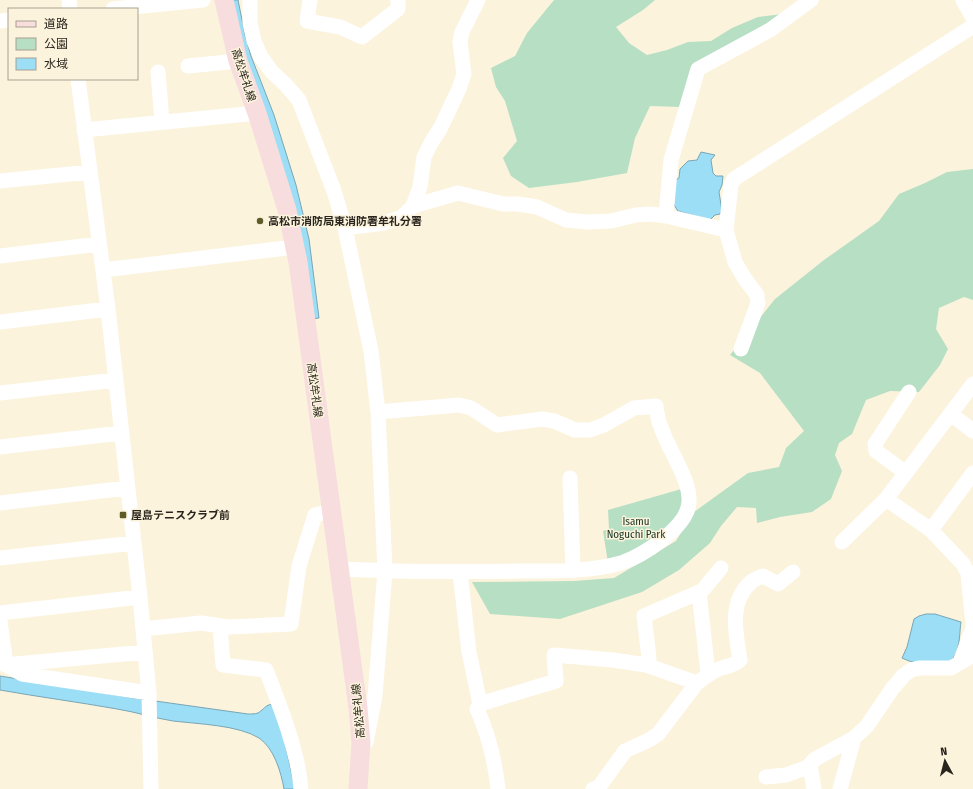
<svg xmlns="http://www.w3.org/2000/svg" width="973" height="789" font-family="'Fira Sans Condensed','Noto Sans JP',sans-serif">
<style>
.green{fill:#b6dfc4}
.water{fill:#9bdef6;stroke:#79a6b5}
.lines{fill:none;stroke-linecap:round;stroke-linejoin:round}
.minor{stroke:#fff;stroke-width:15}
.major{stroke:#f7dddd;stroke-width:19}
.poi-dot{fill:#605c29;stroke:#fcf3dd;stroke-width:1.5}
.labels{text-anchor:middle;stroke-width:3;stroke-linejoin:round;paint-order:stroke}
.street-label{font-size:11px;fill:#29251d;stroke:#fcf3dd}
.poi-label{font-size:11px;font-weight:bold;fill:#29251d;stroke:#fcf3dd;text-anchor:start}
.park-label{font-size:11px;fill:#153422;stroke:#fcf3dd}
</style>
<rect width="100%" height="100%" fill="#fcf3dd"/>
<!-- green -->
<path class="green" d="M 554,0 L 655,0 L 643,10 L 616,27 L 629,43 L 647,55 L 667,50 L 688,42 L 711,41 L 732,28 L 758,17 L 782,14 L 717,54 L 680,107 L 650,106 L 635,138 L 627,173 L 577,182 L 529,188 L 511,176 L 503,158 L 517,141 L 505,101 L 496,87 L 491,68 L 515,56 L 527,33 Z
M 973,169 L 973,300 L 964,297 L 939,308 L 936,329 L 948,349 L 940,365 L 919,392 L 890,391 L 866,400 L 852,434 L 839,443 L 835,455 L 842,471 L 831,499 L 812,512 L 780,517 L 757,523 L 756,508 L 737,507 L 721,526 L 710,543 L 679,570 L 642,592 L 560,619 L 490,614 L 472,582 L 574,581 L 614,578 L 676,541 L 694,512 L 748,473 L 779,467 L 786,448 L 804,431 L 760,373 L 730,355 L 775,299 L 824,260 L 879,221 L 899,194 L 925,183 L 947,172 Z
M 685,488 L 675,529 L 608,563 L 603,531 L 609,529 L 608,510 Z"/>
<!-- water -->
<path class="water" d="M 229,0 L 238,0 L 245,35 L 251,56 L 274,115 L 296,185 L 309,239 L 319,318 L 312,319 Z
M 701,152 L 715,155 L 711,160 L 713,173 L 716,176 L 723,176 L 722,185 L 719,192 L 722,211 L 720,214 L 715,215 L 710,220 L 678,211 L 672,202 L 674,181 L 679,178 L 680,169 L 688,161 L 697,160 Z
M 926,614 L 935,614 L 961,622 C 959,634 961,655 948,662 C 944,664 937,663 932,663 C 918,663 915,664 902,658 L 907,647 L 914,619 L 919,616 Z
M 0,676 L 134,698 L 248,714 C 251,714 255,714 258,713 C 266,708 270,698 278,711 L 295,789 L 284,789 C 281,772 274,748 259,738 C 238,725 198,724 173,721 C 154,718 136,712 117,709 C 78,702 39,697 0,690 Z"/>
<g class="lines">
<!-- minor -->
<path class="minor" d="M 69,0 L 70,9
M 250,0 L 250,23 L 254,41 L 261,57 L 272,72 L 284,83 L 299,100 L 334,191 L 345,228 L 371,351 L 378,412 L 385,571 L 375,696 L 366,742
M 310,0 L 307,21 L 340,27 L 362,37 L 398,9 L 398,0
M 963,0 L 973,18
M 113,9 L 203,0
M 0,21 L 9,20
M 188,66 L 238,61
M 158,72 L 162,122
M 78,79 L 108,309 L 140,597 L 149,693 L 151,789
M 84,130 L 257,113
M 0,181 L 90,172
M 413,206 L 458,193 L 503,204 L 518,204 L 537,207 L 566,220 L 588,222 L 611,221 L 636,215 L 651,214 L 666,216 L 726,230
M 666,216 L 671,160 L 698,69 L 770,30 L 811,0
M 345,228 L 384,223 L 402,217 L 413,206 L 420,187 L 424,157 L 432,141 L 440,129 L 459,89 L 464,74 L 460,42 L 462,32 L 478,0
M 0,256 L 99,244
M 103,270 L 295,247
M 0,322 L 108,309
M 741,349 L 758,303 L 757,295 L 745,279 L 735,262 L 726,230 L 731,185 L 734,179 L 973,26
M 973,384 L 886,499 L 931,530 L 963,564 L 968,573 L 973,624
M 0,393 L 116,380
M 951,414 L 973,431
M 0,447 L 121,433
M 906,473 L 876,451 L 875,444 L 909,392
M 570,478 L 573,571
M 0,503 L 127,488
M 931,530 L 973,473
M 842,542 L 886,499
M 0,558 L 134,543
M 340,569 C 400,572 459,572 519,571 C 551,571 590,572 621,563 C 642,556 687,528 689,503 C 691,479 668,450 661,427 C 658,421 657,413 656,406 L 634,408 L 604,425 L 590,430 L 575,430 L 554,421 L 542,419 L 497,425 L 471,408 L 459,405 L 378,412
M 460,572 L 469,652 L 480,704 L 556,681 L 554,655 L 613,660 L 646,665 L 697,683 L 658,734 L 649,740 L 625,751 L 599,787 L 593,789
M 699,592 L 708,674
M 0,613 L 140,597
M 0,621 L 6,665 L 22,674 L 149,693
M 220,626 L 223,665 L 266,670 C 280,706 298,751 301,789
M 143,629 L 201,623 L 228,627 L 291,624 L 299,566 L 315,515 L 331,511
M 960,662 L 973,628
M 5,665 L 145,652
M 646,665 L 649,658 L 644,616 L 702,591 L 721,568
M 697,683 C 704,678 711,672 719,669 C 727,666 734,666 740,660 C 736,634 728,602 751,582 C 754,579 759,578 763,576 L 778,584 L 793,572
M 480,704 L 477,709 C 489,736 495,760 498,789
M 810,765 L 814,789
M 766,777 L 786,775 L 808,767 L 815,759 L 854,738
M 840,789 L 854,738 L 867,726 L 892,689 L 904,675 L 911,670 L 919,668 L 951,668 L 973,655"/>
<!-- major -->
<path class="major" d="M 224,0 L 238,61 L 257,113 L 287,210 L 298,262 L 358,708 L 361,743 L 358,789"/>
</g>
<!-- markers -->
<g class="poi-dot">
<circle cx="260" cy="221" r="4"/>
<rect x="119" y="511" width="8" height="8" rx="2"/>
</g>
<g class="labels">
<!-- street labels -->
<g class="street-label">
<text transform="translate(244 75) rotate(72)" y="4">高松牟礼線</text>
<text transform="translate(315 390) rotate(82)" y="4">高松牟礼線</text>
<text transform="translate(358 711) rotate(-95)" y="4">高松牟礼線</text>
</g>
<!-- poi labels -->
<g class="poi-label">
<text x="268" y="225">高松市消防局東消防署牟礼分署</text>
<text x="131" y="519">屋島テニスクラブ前</text>
</g>
<!-- park labels -->
<g class="park-label">
<text x="636" y="525">Isamu<tspan x="636" dy="13">Noguchi Park</tspan></text>
</g>
</g>
<!-- legend -->
<rect x="8" y="8" width="130" height="72" fill="#fcf3dd" stroke="#a8a190"/>
<rect x="16" y="21" width="20" height="6" fill="#f7dddd" stroke="#a8a190"/>
<text x="44" y="28" font-size="12" fill="#29251d">道路</text>
<rect x="16" y="38" width="20" height="12" fill="#b6dfc4" stroke="#a8a190"/>
<text x="44" y="48" font-size="12" fill="#29251d">公園</text>
<rect x="16" y="58" width="20" height="12" fill="#9bdef6" stroke="#a8a190"/>
<text x="44" y="68" font-size="12" fill="#29251d">水域</text>
<!-- north arrow -->
<g transform="translate(945 761) rotate(353)" stroke="#fcf3dd" stroke-width="3" paint-order="stroke">
<path d="M0-3L7 15L0 10L-7 15Z" fill="#29251d"/>
<text y="-6" font-size="11" font-weight="bold" text-anchor="middle" fill="#29251d">N</text>
</g>
</svg>
